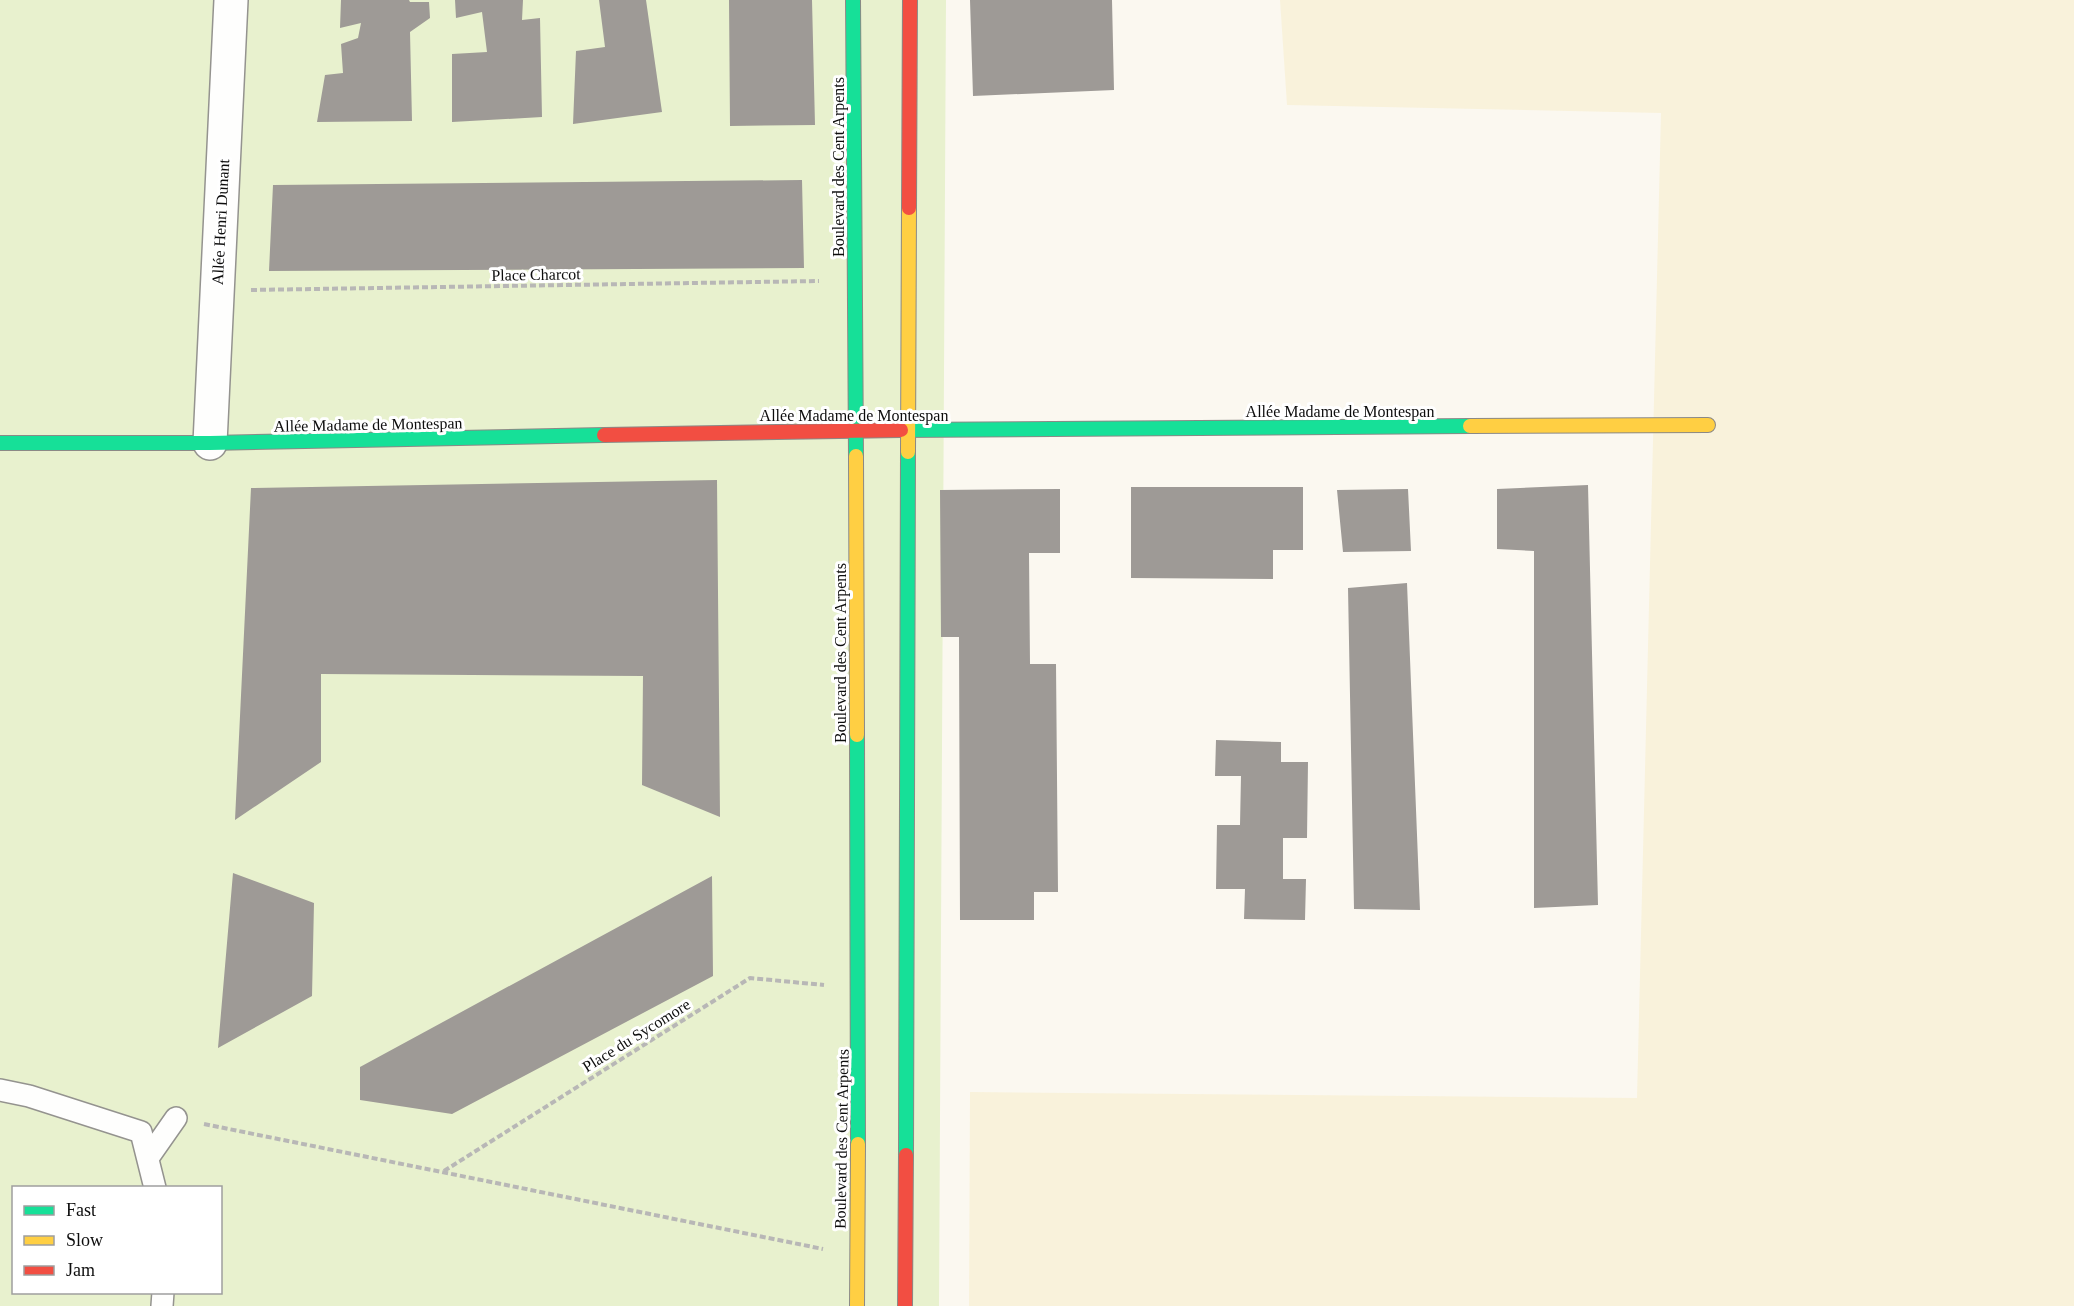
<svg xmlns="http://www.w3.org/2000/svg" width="2074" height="1306" font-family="'Times New Roman',serif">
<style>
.farmland{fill:#f9f2db}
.green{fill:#e8f1ce;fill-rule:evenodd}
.building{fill:#9e9a96}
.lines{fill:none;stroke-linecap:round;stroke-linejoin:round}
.lane-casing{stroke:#94938f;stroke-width:24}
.street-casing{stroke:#94938f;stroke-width:36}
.fast-casing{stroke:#8b8986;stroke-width:16}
.slow-casing{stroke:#8b8986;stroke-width:16}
.jam-casing{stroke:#8b8986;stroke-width:16}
.path{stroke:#b8b7b6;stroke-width:4;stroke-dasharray:6 3;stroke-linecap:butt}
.lane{stroke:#fefefd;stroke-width:21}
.street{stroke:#fefefd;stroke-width:33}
.fast{stroke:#16e098;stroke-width:14}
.slow{stroke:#ffcf43;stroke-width:14}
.jam{stroke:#f24e42;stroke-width:14}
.labels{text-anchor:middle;stroke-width:6;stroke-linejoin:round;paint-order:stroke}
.street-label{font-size:16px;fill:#0d0d0d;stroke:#fff}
</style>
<rect width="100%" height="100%" fill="#fbf8f0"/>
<!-- farmland -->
<path class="farmland" d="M 1280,0 L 2074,0 L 2074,1306 L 969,1306 L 970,1092 L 1637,1098 L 1661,113 L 1287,105 Z"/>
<!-- green -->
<path class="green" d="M 0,0 L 946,0 L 939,1306 L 0,1306 ZM 14,1188 L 220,1188 L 220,1292 L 14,1292 Z"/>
<!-- building -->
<path class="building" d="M 341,0 L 409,0 L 410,2 L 429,2 L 430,18 L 410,32 L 412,121 L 317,122 L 325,75 L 343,73 L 341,44 L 358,38 L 361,23 L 340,28 Z
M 455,0 L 523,0 L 522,20 L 540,18 L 542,117 L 452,122 L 452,54 L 487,52 L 482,12 L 456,18 Z
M 599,0 L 646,0 L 662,112 L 573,124 L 576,51 L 605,47 Z
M 729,0 L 812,0 L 815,125 L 730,126 Z
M 970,0 L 1112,0 L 1114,90 L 973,96 Z
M 802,180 L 804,268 L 269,271 L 273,185 Z
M 717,480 L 720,817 L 642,785 L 643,676 L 321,674 L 321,762 L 235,820 L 251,488 Z
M 1588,485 L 1598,905 L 1534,908 L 1534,551 L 1497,549 L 1497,489 Z
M 1131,487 L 1303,487 L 1303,550 L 1273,550 L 1273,579 L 1131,578 Z
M 1060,489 L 1060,553 L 1029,553 L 1030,664 L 1056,664 L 1058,892 L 1034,892 L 1034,920 L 960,920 L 959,637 L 941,637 L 940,490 Z
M 1408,489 L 1411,551 L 1343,552 L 1337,490 Z
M 1407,583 L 1420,910 L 1354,909 L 1348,588 Z
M 1216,740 L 1281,742 L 1281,762 L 1308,762 L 1307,838 L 1283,838 L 1283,879 L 1306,879 L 1305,920 L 1244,919 L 1245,889 L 1216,889 L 1217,825 L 1240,825 L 1241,776 L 1215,776 Z
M 233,873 L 314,903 L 312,996 L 218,1048 Z
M 712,876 L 713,976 L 452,1114 L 360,1100 L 360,1067 Z"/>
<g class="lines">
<defs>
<path id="lane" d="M 0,1090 L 29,1096 L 141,1132 L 155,1188
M 148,1158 L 176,1118
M 162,1306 L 163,1292"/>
<path id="street" d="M 210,443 L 231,0"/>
<path id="fast" d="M 853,0 L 856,456
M 901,430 L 1470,426
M 0,443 L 210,443 L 604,435
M 857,735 L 858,1144
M 906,1155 L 908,452"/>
<path id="slow" d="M 1470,426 L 1708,425
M 908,452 L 909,208
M 856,456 L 857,735
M 857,1306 L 858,1144"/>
<path id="jam" d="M 909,208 L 910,0
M 604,435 L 901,430
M 905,1306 L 906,1155"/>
</defs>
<!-- lane casing -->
<use href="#lane" class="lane-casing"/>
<!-- street casing -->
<use href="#street" class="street-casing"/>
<!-- fast casing -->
<use href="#fast" class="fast-casing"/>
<!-- slow casing -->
<use href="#slow" class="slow-casing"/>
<!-- jam casing -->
<use href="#jam" class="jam-casing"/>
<!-- path -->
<path class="path" d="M 251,290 L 819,281
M 204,1124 L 823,1249
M 444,1171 L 750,978 L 824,985"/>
<!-- lane -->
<use href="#lane" class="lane"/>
<!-- street -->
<use href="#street" class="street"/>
<!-- fast -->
<use href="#fast" class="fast"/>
<!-- slow -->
<use href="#slow" class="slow"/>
<!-- jam -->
<use href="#jam" class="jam"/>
</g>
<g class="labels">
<!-- street labels -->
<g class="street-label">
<text transform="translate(838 167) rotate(-90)" y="6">Boulevard des Cent Arpents</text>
<text transform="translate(220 222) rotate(-87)" y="6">Allée Henri Dunant</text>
<text transform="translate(536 274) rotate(-1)" y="6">Place Charcot</text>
<text x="1340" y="417">Allée Madame de Montespan</text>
<text x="854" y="421">Allée Madame de Montespan</text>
<text transform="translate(368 424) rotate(-1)" y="6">Allée Madame de Montespan</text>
<text transform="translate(840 653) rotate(-90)" y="6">Boulevard des Cent Arpents</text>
<text transform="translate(636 1035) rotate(-32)" y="6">Place du Sycomore</text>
<text transform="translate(841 1139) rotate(-89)" y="6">Boulevard des Cent Arpents</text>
</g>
</g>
<!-- legend -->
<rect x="12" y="1186" width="210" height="108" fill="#ffffff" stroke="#9e9e9e" stroke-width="1.5"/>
<rect x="24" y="1206" width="30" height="9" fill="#16e098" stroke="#9e9e9e" stroke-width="1.5"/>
<text x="66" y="1216" font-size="18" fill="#0d0d0d">Fast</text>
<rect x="24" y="1236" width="30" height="9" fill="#ffcf43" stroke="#9e9e9e" stroke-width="1.5"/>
<text x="66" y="1246" font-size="18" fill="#0d0d0d">Slow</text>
<rect x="24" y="1266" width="30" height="9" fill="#f24e42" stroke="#9e9e9e" stroke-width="1.5"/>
<text x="66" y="1276" font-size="18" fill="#0d0d0d">Jam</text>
</svg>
